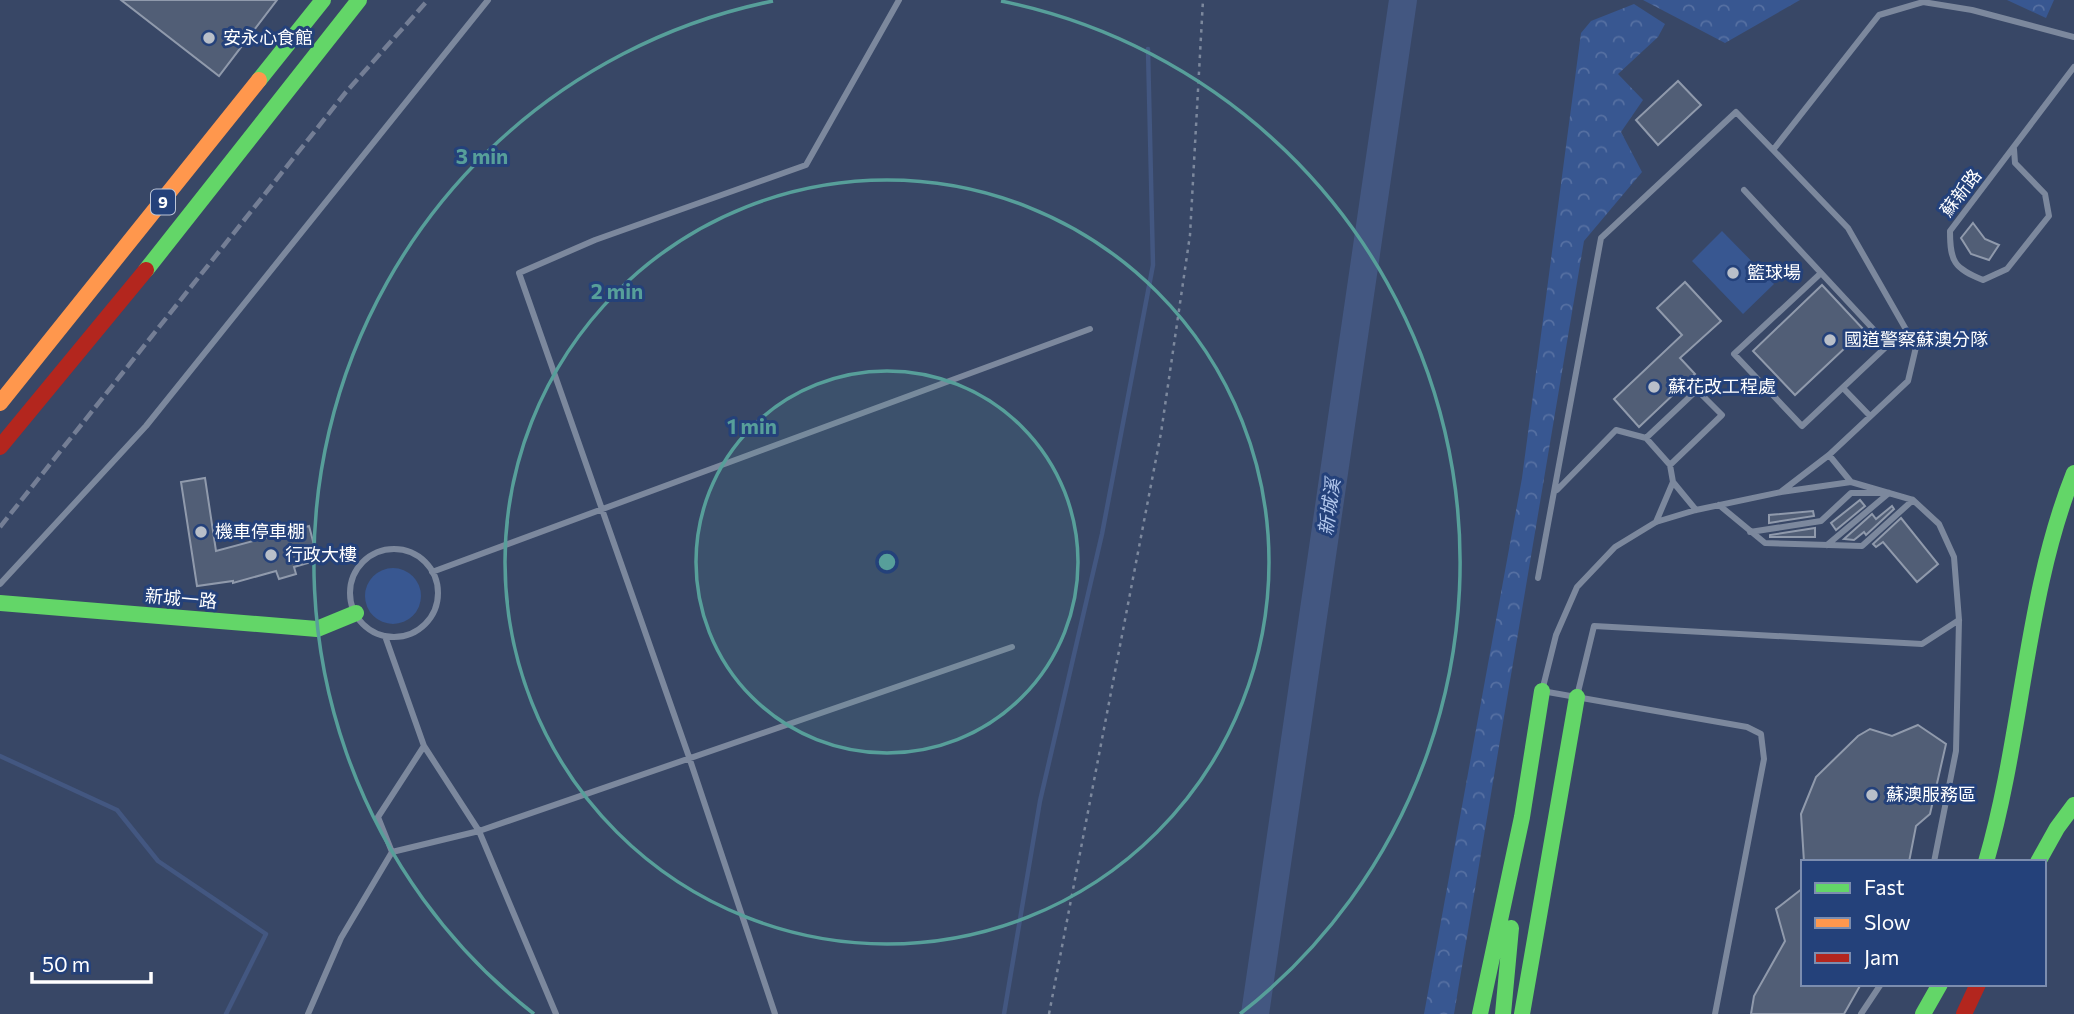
<svg xmlns="http://www.w3.org/2000/svg" width="2074" height="1014" font-family="Commissioner,'Noto Sans TC',sans-serif">
<style>
.green{fill:#385791}
.forest{fill:url(#forest-crowns)}
.lines{fill:none;stroke-linecap:round;stroke-linejoin:round}
.stream{stroke:#435781;stroke-width:4.5}
.river{stroke:#435781;stroke-width:28}
.building{fill:#515e76;stroke:#909aac;stroke-width:2}
.path{stroke:#7c889d;stroke-width:2.5;stroke-dasharray:3.5 5;stroke-linecap:butt}
.lane{stroke:#7c889d;stroke-width:6}
.fast{stroke:#63d668;stroke-width:16}
.slow{stroke:#ff974d;stroke-width:16}
.jam{stroke:#b3261e;stroke-width:16}
.rail{stroke:#747e95;stroke-width:4.5;stroke-dasharray:12 5;stroke-linecap:butt}
.ring{fill:none;stroke:#579f9a;stroke-width:3.5}
.poi-dot{fill:#b9bfc9;stroke:#24417a;stroke-width:2.5}
.labels{text-anchor:middle;stroke-width:6;stroke-linejoin:round;paint-order:stroke}
.shield{fill:#24417a;stroke:#bdc6d7;stroke-width:2}
.shield-label{font-size:16px;font-weight:bold;fill:#fff}
.poi-label{font-size:18px;fill:#fff;stroke:#24417a;text-anchor:start}
.street-label{font-size:18px;fill:#fff;stroke:#24417a}
.water-label{font-size:19px;font-style:italic;fill:#b2c7ec;stroke:#24417a}
.centre{fill:#579f9a;stroke:#24417a;stroke-width:3.5}
.ring-label{font-size:21px;text-anchor:middle;font-weight:bold;fill:#579f9a;stroke:#24417a;stroke-width:6;stroke-linejoin:round;paint-order:stroke}
</style>
<defs>
<pattern id="forest-crowns" width="20" height="18" patternUnits="userSpaceOnUse" patternTransform="scale(1.75)"><rect width="20" height="18" fill="#385791"/><path d="M2 6a3 3 0 1 1 6 0M12 15a3 3 0 1 1 6 0" fill="none" stroke="#5670a2"/></pattern>
</defs>
<rect width="100%" height="100%" fill="#384766"/>
<!-- green -->
<path class="green" d="M 1722,231 L 1774,284 L 1743,314 L 1692,261 Z
M365 596a28 28 0 1 1 56 0a28 28 0 1 1-56 0Z"/>
<!-- forest -->
<path class="forest" d="M 1643,0 L 1800,0 L 1725,43 Z
M 2007,0 L 2054,0 L 2046,18 Z
M 1634,4 L 1665,24 L 1658,37 L 1618,74 L 1643,100 L 1621,132 L 1642,172 L 1584,241 L 1454,1014 L 1424,1014 L 1522,478 L 1581,33 L 1591,21 Z"/>
<g class="lines">
<!-- stream -->
<path class="stream" d="M 0,756 L 117,810 L 158,861 L 266,934 L 226,1014
M 1004,1014 L 1040,801 L 1102,534 L 1153,265 L 1148,49"/>
<!-- river -->
<path class="river" d="M 1255,1014 L 1403,0"/>
</g>
<!-- building -->
<path class="building" d="M 121,0 L 277,0 L 219,76 Z
M 1678,81 L 1701,105 L 1658,145 L 1636,120 Z
M 1973,223 L 1985,239 L 1999,245 L 1989,260 L 1971,254 L 1961,238 Z
M 1685,282 L 1721,321 L 1680,358 L 1695,374 L 1639,427 L 1614,399 L 1682,335 L 1657,308 Z
M 1822,285 L 1864,330 L 1795,395 L 1753,351 Z
M 205,478 L 216,551 L 309,526 L 318,560 L 294,567 L 296,574 L 279,579 L 276,571 L 233,583 L 233,581 L 197,586 L 181,482 Z
M 1860,500 L 1865,506 L 1836,530 L 1831,523 Z
M 1892,506 L 1894,509 L 1866,535 L 1864,532 L 1854,540 L 1844,539 L 1872,514 L 1876,519 Z
M 1813,511 L 1814,516 L 1769,523 L 1769,515 Z
M 1901,518 L 1938,564 L 1917,582 L 1883,542 L 1876,547 L 1873,544 Z
M 1815,528 L 1815,537 L 1770,537 L 1770,535 Z
M 1918,725 L 1946,744 L 1930,814 L 1916,826 L 1909,862 L 1804,862 L 1801,814 L 1816,777 L 1858,736 L 1870,729 L 1892,736 Z
M 1803,888 L 1803,984 L 1861,984 L 1844,1014 L 1751,1014 L 1754,996 L 1785,941 L 1776,909 Z"/>
<g class="lines">
<!-- path -->
<path class="path" d="M 1049,1014 L 1161,433 L 1190,235 L 1203,0"/>
<!-- lane -->
<path class="lane" d="M 2014,149 L 2015,163 L 2045,194 L 2049,216 L 2007,269 L 1983,280 C 1954,268 1950,262 1950,231 L 2074,67
M 1744,190 L 1888,345 L 1802,426 L 1734,354 L 1821,273
M 1843,388 L 1870,416
M 1646,438 L 1697,390 L 1722,415 L 1670,465
M 1829,455 L 1851,482
M 1557,490 L 1616,430 L 1646,438 L 1670,465 L 1673,482 L 1696,510
M 1782,491 L 1829,455 L 1908,381 L 1916,347 L 1848,228 L 1773,150 L 1879,15 L 1923,2 L 1972,10 L 2074,37
M 1719,505 L 1765,543 L 1862,546 L 1913,500
M 1656,522 L 1673,482
M 1750,532 L 1821,521 L 1851,493 L 1880,493
M 1827,545 L 1889,493
M350 593a44 44 0 1 1 88 0a44 44 0 1 1-88 0Z
M 432,572 L 1090,329
M 1538,578 L 1601,238 L 1736,112 L 1773,150
M 0,584 L 146,426 L 488,0
M 385,636 L 424,746 L 479,831 L 556,1014
M 1578,692 L 1594,626 L 1922,644 L 1959,620
M 392,852 L 479,831 L 1012,647
M 308,1014 L 341,938 L 392,852 L 378,817 L 424,746
M 775,1014 L 689,757 L 519,273 L 595,240 L 806,165 L 899,0
M 1715,1014 L 1764,759 L 1761,734 L 1747,727 L 1542,691 L 1556,635 L 1577,587 L 1615,547 L 1656,522 L 1696,510 L 1781,492 L 1851,482 L 1913,500 L 1939,524 L 1954,557 L 1959,620 L 1956,751 L 1934,862
M 1861,1014 L 1881,984"/>
<!-- fast -->
<path class="fast" d="M 259,80 L 323,0
M 146,270 L 359,0
M 0,603 L 317,629 L 356,613
M 1986,862 C 2023,735 2025,595 2074,473
M 2038,862 L 2057,828 L 2074,805
M 1480,1014 L 1522,817 L 1542,691
M 1503,1014 L 1511,928
M 1522,1014 L 1577,697
M 1923,1014 L 1940,984"/>
<!-- slow -->
<path class="slow" d="M 0,403 L 259,80"/>
<!-- jam -->
<path class="jam" d="M 0,447 L 146,270
M 1964,1014 L 1978,984"/>
<!-- rail -->
<path class="rail" d="M 0,527 L 346,92 L 428,0"/>
</g>
<!-- distance rings -->
<circle cx="887" cy="562" r="191" fill="#579f9a" fill-opacity=".12"/>
<g class="ring">
<circle cx="887" cy="562" r="191"/>
<circle cx="887" cy="562" r="382"/>
<path d="M534 1014A573 573 0 0 1 773 1M1001 1A573 573 0 0 1 1240 1014"/>
</g>
<!-- markers -->
<g class="poi-dot">
<circle cx="209" cy="38" r="7"/>
<circle cx="1733" cy="273" r="7"/>
<circle cx="1830" cy="340" r="7"/>
<circle cx="1654" cy="387" r="7"/>
<circle cx="201" cy="532" r="7"/>
<circle cx="271" cy="555" r="7"/>
<circle cx="1872" cy="795" r="7"/>
</g>
<g class="labels">
<!-- shield labels -->
<rect class="shield" x="151" y="189.5" width="24" height="25" rx="5"/>
<g class="shield-label">
<text x="163" y="208">9</text>
</g>
<!-- poi labels -->
<g class="poi-label">
<text x="223" y="44">安永心食館</text>
<text x="1747" y="279">籃球場</text>
<text x="1844" y="346">國道警察蘇澳分隊</text>
<text x="1668" y="393">蘇花改工程處</text>
<text x="215" y="538">機車停車棚</text>
<text x="285" y="561">行政大樓</text>
<text x="1886" y="801">蘇澳服務區</text>
</g>
<!-- street labels -->
<g class="street-label">
<text transform="translate(1961 193) rotate(-52)" y="6">蘇新路</text>
<text transform="translate(181 599) rotate(5)" y="6">新城一路</text>
</g>
<!-- water labels -->
<g class="water-label">
<text transform="translate(1329 507) rotate(-82)" y="7">新城溪</text>
</g>
</g>
<circle cx="887" cy="562" r="10" class="centre"/>
<g class="ring-label">
<text x="482" y="164">3 min</text>
<text x="617" y="299">2 min</text>
<text x="752" y="434">1 min</text>
</g>
<!-- legend -->
<rect x="1801" y="860" width="245" height="126" fill="#24417a" stroke="#7c8daf" stroke-width="2"/>
<rect x="1815" y="883" width="35" height="10" fill="#63d668" stroke="#7c8daf" stroke-width="2"/>
<text x="1864" y="895" font-size="21" fill="#ffffff">Fast</text>
<rect x="1815" y="918" width="35" height="10" fill="#ff974d" stroke="#7c8daf" stroke-width="2"/>
<text x="1864" y="930" font-size="21" fill="#ffffff">Slow</text>
<rect x="1815" y="953" width="35" height="10" fill="#b3261e" stroke="#7c8daf" stroke-width="2"/>
<text x="1864" y="965" font-size="21" fill="#ffffff">Jam</text>
<!-- scale -->
<path d="M32 972v10h119v-10" fill="none" stroke="#ffffff" stroke-width="3.5"/>
<text x="42" y="972" font-size="21" fill="#ffffff" stroke="#24417a" stroke-width="5" paint-order="stroke">50 m</text>
</svg>
